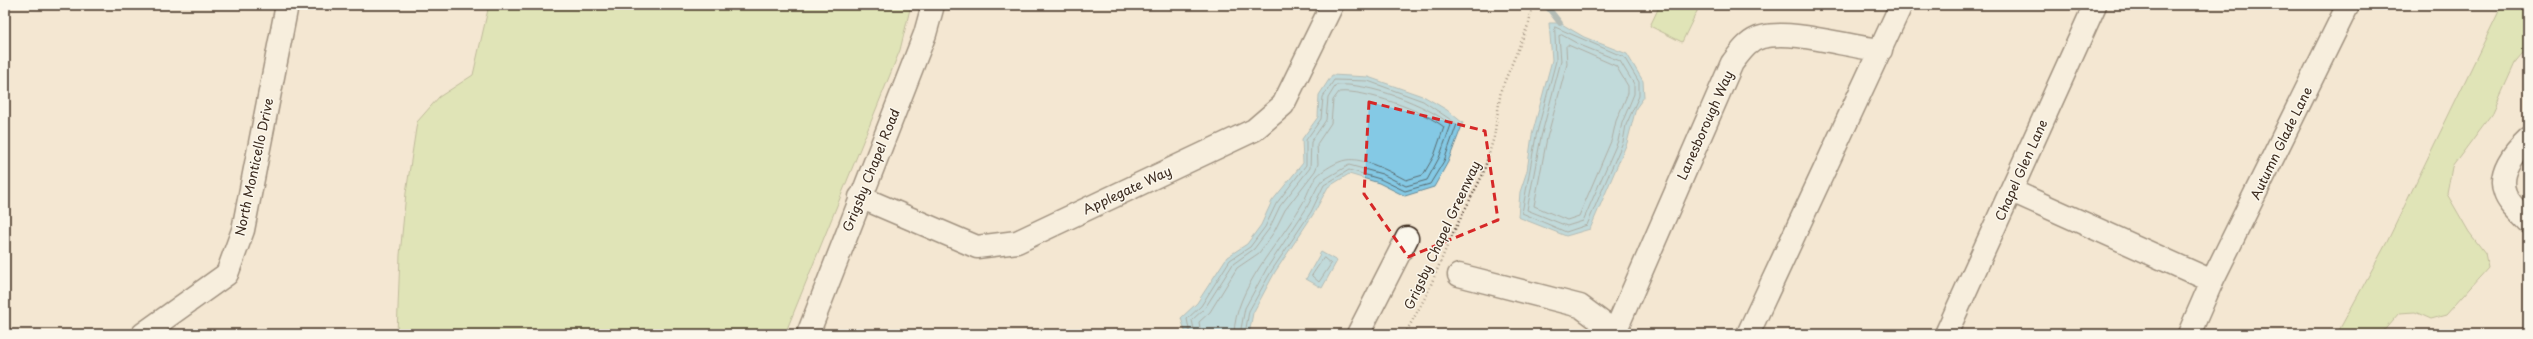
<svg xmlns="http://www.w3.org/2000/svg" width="2533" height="339" font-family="'Playpen Sans',sans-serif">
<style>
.green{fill:#c7e097;stroke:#81855a}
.water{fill:#84c9e5;stroke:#678995}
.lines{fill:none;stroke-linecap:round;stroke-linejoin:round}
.shore{stroke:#586a6e;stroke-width:1}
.stream{stroke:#678995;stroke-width:5.5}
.minor-casing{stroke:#3b2a1e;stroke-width:25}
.path{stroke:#3b2a1e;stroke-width:2.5;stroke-dasharray:1 3;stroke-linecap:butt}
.minor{stroke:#fbf7ec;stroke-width:22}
.marked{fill:none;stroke:#d62828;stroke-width:3;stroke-dasharray:8 5;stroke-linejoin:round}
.labels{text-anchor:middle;stroke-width:3;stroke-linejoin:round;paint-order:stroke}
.street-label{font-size:13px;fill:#3b2a1e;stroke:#fbf7ec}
</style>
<rect width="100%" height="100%" fill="#f4e7d2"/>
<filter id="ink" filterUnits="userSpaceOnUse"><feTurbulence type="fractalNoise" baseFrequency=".025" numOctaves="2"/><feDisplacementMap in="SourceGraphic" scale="8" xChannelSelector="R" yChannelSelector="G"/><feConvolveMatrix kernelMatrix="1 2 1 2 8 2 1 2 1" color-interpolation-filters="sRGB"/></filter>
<g filter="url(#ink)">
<!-- green -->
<path class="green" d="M 489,5 L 911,5 L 900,50 L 785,334 L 397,334 L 400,255 L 406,193 L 417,122 L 439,97 L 473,75 Z
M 1660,5 L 1700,5 L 1682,42 L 1650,26 Z
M 2502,5 L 2528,5 L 2528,47 L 2516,61 L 2493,112 L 2452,167 L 2447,194 L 2469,232 L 2485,253 L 2488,268 L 2446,315 L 2431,319 L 2415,312 L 2399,313 L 2381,334 L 2337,334 L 2387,242 Z"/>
<!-- water -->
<path class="water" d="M 1549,23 L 1560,23 L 1584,37 L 1627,54 L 1643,81 L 1644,97 L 1636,108 L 1627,143 L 1590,229 L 1566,236 L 1518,217 L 1520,192 L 1527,171 L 1532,135 L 1552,60 Z
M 1332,75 L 1368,77 L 1425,97 L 1447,110 L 1463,123 L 1448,162 L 1434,187 L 1405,196 L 1379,183 L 1349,174 L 1328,187 L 1314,213 L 1275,272 L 1253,313 L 1249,334 L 1186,334 L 1181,318 L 1197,303 L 1227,257 L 1247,244 L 1261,225 L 1272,201 L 1303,163 L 1302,139 L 1318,117 L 1319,95 Z
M 1321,252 L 1337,261 L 1322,288 L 1306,279 Z"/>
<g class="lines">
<!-- shore -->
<path class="shore" d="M 1555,27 L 1624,57 L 1639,82 L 1639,96 L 1626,125 L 1623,142 L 1587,225 L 1566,232 L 1522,213 L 1536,136 L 1556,61 Z
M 1562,35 L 1580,45 L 1620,61 L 1634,84 L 1634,94 L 1622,123 L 1618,141 L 1583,221 L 1567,226 L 1527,210 L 1541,137 L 1561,61 L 1559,36 Z
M 1568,45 L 1616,66 L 1628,86 L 1628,93 L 1616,121 L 1612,139 L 1579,216 L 1567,220 L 1534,206 L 1547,138 L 1567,64 L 1566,47 Z
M 1324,258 L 1331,264 L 1319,282 L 1312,276 Z
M 1190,334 L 1187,319 L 1201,306 L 1230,260 L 1250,247 L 1265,227 L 1276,204 L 1306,165 L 1306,140 L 1321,119 L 1323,97 L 1334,80 L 1368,81 L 1423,101 L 1457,124 L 1444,161 L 1430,184 L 1405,191 L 1380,179 L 1349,170 L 1324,185 L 1311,212 L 1272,270 L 1249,311 L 1245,334
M 1195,334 L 1192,320 L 1205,308 L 1233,264 L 1254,249 L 1269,229 L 1280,206 L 1310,168 L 1311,142 L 1326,120 L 1328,98 L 1336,85 C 1367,82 1428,105 1451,125 L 1439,158 L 1427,180 L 1406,186 L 1382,174 L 1349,165 L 1320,182 L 1306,209 L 1267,268 L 1245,308 L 1240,334
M 1201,334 L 1199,322 L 1210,312 L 1237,268 L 1259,253 L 1274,232 L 1285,210 L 1315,171 L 1318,164 L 1317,144 L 1331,123 L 1333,100 L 1339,92 C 1364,89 1424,111 1444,127 L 1434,156 L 1423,175 L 1406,180 C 1391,172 1363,157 1346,160 C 1338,161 1323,170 1317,176 C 1310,184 1307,197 1301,206 C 1279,244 1235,288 1234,334"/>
<!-- stream -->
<path class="stream" d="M 1546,5 L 1560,23"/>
<defs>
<path id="minor" d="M 2528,139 C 2514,152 2497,173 2505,193 C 2508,203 2521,214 2528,222
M 2012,191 L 2212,281
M 860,197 L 977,247 L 1017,242 L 1254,130 L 1283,105 L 1332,5
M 1459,275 L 1580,306 L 1618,334
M 143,334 L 227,274 L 243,230 L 287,5
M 808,334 L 925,34 L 933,5
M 1358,334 L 1407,238
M 1614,334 L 1732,63 C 1740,53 1748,40 1762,37 C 1793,29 1847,47 1881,50
M 1748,334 L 1901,5
M 1946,334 L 2095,5
M 2189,334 L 2212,281 L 2348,5"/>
</defs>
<!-- minor casing -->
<use href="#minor" class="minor-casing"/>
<!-- path -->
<path class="path" d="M 1405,334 L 1427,294 L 1450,239 L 1483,174 L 1494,137 L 1501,90 L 1529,23 L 1533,5"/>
<!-- minor -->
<use href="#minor" class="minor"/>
</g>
</g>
<!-- marked area -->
<path d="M0 0H2533V339H0ZM 1369,102 L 1485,131 L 1498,220 L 1408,257 L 1364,194 Z" fill="#f4e7d2" fill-opacity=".55" fill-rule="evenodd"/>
<path class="marked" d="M 1369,102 L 1485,131 L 1498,220 L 1408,257 L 1364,194 Z"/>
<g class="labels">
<!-- street labels -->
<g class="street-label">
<text transform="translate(1705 125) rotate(-66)" y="5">Lanesborough Way</text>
<text transform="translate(2281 143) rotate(-64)" y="5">Autumn Glade Lane</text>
<text transform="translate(254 167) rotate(-78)" y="5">North Monticello Drive</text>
<text transform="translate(871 170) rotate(-68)" y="5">Grigsby Chapel Road</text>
<text transform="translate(2021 170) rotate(-66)" y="5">Chapel Glen Lane</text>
<text transform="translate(1127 190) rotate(-25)" y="5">Applegate Way</text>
<text transform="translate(1442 235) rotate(-65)" y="5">Grigsby Chapel Greenway</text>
</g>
</g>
<!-- margin -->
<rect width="2533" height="339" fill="none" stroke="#fbf7ec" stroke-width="20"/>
<rect x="10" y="10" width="2513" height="319" fill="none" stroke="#3b2a1e" stroke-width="1.5" filter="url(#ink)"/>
</svg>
